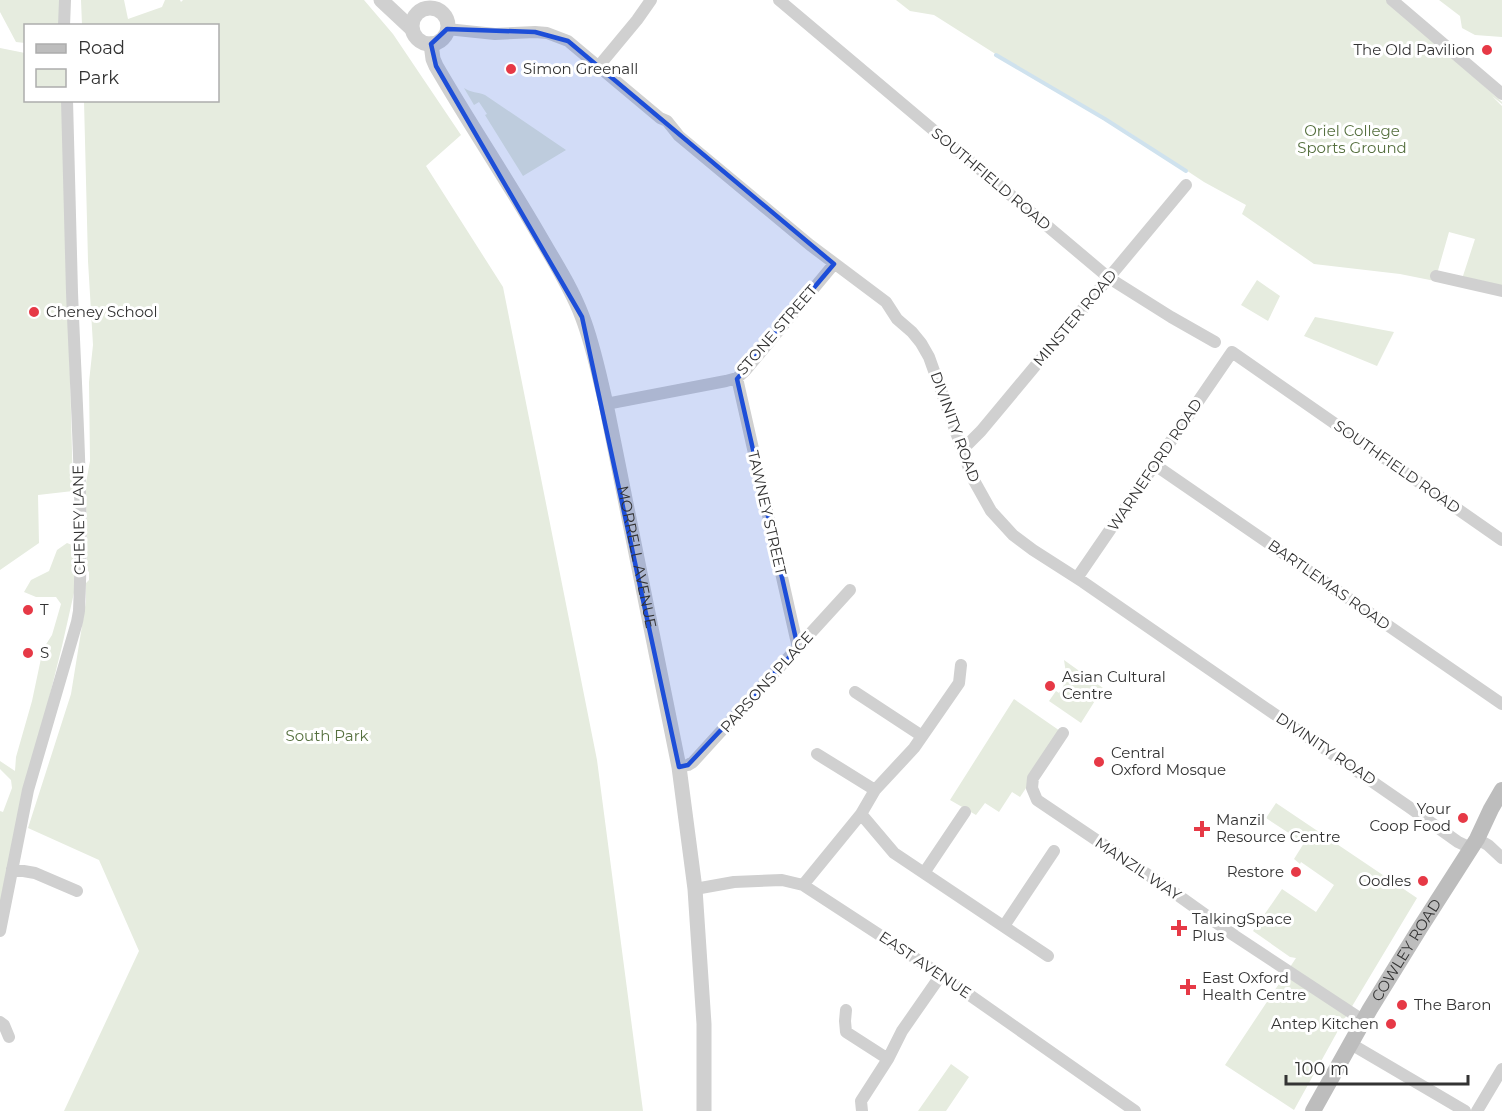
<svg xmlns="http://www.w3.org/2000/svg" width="1502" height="1111" font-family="Montserrat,sans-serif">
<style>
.green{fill:#e6ecdf}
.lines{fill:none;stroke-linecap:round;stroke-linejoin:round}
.stream{stroke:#cfe2ee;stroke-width:4}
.minor{stroke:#d0d0d0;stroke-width:12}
.tertiary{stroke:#d0d0d0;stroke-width:15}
.secondary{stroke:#bdbdbd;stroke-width:16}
.marked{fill:#1d4ed8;fill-opacity:0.2;stroke:#1d4ed8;stroke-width:4.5;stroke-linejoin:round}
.poi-dot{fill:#e63946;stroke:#fff;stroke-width:2}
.labels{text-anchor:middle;stroke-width:6;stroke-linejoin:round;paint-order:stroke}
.poi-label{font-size:15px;fill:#333;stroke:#fff;text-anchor:start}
.park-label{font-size:15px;fill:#56703f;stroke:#fff}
.street-label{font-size:15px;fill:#333;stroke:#fff}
</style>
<rect width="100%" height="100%" fill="#fff"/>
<!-- green -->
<path class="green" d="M 0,0 L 60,0 L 61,25 L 26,26 L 25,43 L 16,42 L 0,12 Z
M 81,0 L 124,0 L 128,19 L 162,7 L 165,0 L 180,0 L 181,2 L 183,0 L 364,0 L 393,34 L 461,135 L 426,166 L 503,287 L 597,760 L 643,1111 L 64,1111 L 139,951 L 99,860 L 28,828 L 71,694 L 86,601 L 86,583 L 89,580 L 89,572 L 87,570 L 86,483 L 90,461 L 89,382 L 93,345 L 88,261 L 84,101 L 218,100 L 218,26 L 82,25 Z
M 896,0 L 1387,0 L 1502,102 L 1502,104 L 1492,96 L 1502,106 L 1502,288 L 1462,279 L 1475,239 L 1449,232 L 1435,281 L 1400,274 L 1314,264 L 1242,214 L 1246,205 L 1204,182 L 1127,131 L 1016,67 L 934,15 L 910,11 Z
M 1439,0 L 1502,0 L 1502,37 L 1475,35 L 1462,28 L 1460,16 Z
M 0,48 L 25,53 L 26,100 L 63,101 L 73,491 L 38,495 L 39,543 L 0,570 Z
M 464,88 C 471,93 478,92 485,95 L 566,150 L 523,176 L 485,115 L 487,114 L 479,102 L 474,105 Z
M 1257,280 L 1280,296 L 1268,321 L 1241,305 Z
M 1315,317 L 1394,332 L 1377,366 L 1304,336 Z
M 67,543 L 72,545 L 76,584 L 62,646 L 41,731 L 0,910 L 0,811 L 3,812 L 12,788 L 11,780 L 0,769 L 0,761 L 15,771 L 16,757 L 32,701 L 43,649 L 52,635 L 61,604 L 56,597 L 36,597 L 24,592 L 31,580 L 49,571 L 57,550 Z
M 1064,660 L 1103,688 L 1081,723 L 1049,701 L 1056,691 L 1059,693 L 1067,680 Z
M 1014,699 L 1063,733 L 1020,797 L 1012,792 L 999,812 L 985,803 L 976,815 L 950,800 Z
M 1276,803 L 1417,898 L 1345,1018 L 1294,1110 L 1225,1065 L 1296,958 L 1290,957 L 1253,931 L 1282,889 L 1316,912 L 1334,885 L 1301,862 L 1300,864 L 1294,859 L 1304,843 L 1266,818 Z
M 951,1064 L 969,1077 L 946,1111 L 918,1111 Z"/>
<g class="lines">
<!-- stream -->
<path class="stream" d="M 996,55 L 1105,119 L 1186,171"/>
<!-- minor -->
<path class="minor" d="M 779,0 L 1109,278 L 1171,317 L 1215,342
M 1392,0 L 1502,94
M 64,26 L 65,0
M 447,29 L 495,34 L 535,32 L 547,33 L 568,41 L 660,118 L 667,121 L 679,136 L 810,245 L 886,302 L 897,319 L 912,332 L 921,343 L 929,357 L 972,477 L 991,511 L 1013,535 L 1033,550 L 1083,582 L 1409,807 L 1458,842 L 1471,848
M 598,67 L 637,20 L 651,0
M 1436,276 L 1502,291
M 737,378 L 798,648
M 606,404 L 726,381 L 737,378 L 745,371 L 834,264
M 961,447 L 968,444 L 981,431 L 1186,185
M 1155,465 L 1502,704
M 1077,578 L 1232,352 L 1502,540
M 855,692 L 922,736
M 1063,733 L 1033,778 L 1032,788 L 1037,800 L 1172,891 L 1235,936 L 1364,1021
M 817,754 L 875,790
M 679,767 L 688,765 L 693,762 L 850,590
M 861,814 L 894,853 L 1048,956
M 1477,839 L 1488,845 L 1502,858
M 12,869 L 35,873 L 77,891
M 924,873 L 965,812
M 803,885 L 861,814 L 875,790 L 914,748 L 959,683 L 961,665
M 695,889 L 734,882 L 782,880 L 803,885 L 941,975 L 1135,1111
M 1004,926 L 1054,851
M 0,931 L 28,790 L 77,622 L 79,611 C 84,505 76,398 72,292 C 70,228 69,164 67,100
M 846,1010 L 845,1021 L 846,1032 L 888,1059
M 0,1022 L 4,1025 L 9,1037
M 1351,1044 L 1465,1111
M 862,1111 L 861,1101 L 888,1059 L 902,1031 L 941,975
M 1477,1111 L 1502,1069"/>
<!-- tertiary -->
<g class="tertiary">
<path d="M 381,0 L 412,29"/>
<circle cx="430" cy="26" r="18"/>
<path id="s1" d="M 431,44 L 433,59 L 436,66 C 469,123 506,178 539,235 C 554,261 571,287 582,316 C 593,344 599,375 606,404 L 679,767 L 695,889 L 704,1024 L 704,1111"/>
</g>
<!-- secondary -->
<path class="secondary" id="s2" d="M 1313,1111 L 1370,1009 L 1420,928 L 1477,839 L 1491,809 L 1502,790"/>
</g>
<!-- marked area -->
<path class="marked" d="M 447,29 L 535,32 L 568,41 L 834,264 L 737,379 L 798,648 L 688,765 L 679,767 L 582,317 L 436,66 L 431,44 Z"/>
<!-- markers -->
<g class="poi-dot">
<circle cx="1487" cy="50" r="6"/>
<circle cx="511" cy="69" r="6"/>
<circle cx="34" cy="312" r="6"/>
<circle cx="28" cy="610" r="6"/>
<circle cx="28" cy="653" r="6"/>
<circle cx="1050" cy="686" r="6"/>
<circle cx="1099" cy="762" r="6"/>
<circle cx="1463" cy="818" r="6"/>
<path d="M1199 820h6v6h6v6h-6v6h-6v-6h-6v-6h6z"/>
<circle cx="1296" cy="872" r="6"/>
<circle cx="1423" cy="881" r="6"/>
<path d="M1176 919h6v6h6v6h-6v6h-6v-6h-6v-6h6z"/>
<path d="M1185 978h6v6h6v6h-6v6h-6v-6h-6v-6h6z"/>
<circle cx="1402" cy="1005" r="6"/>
<circle cx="1391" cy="1024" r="6"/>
</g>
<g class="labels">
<!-- poi labels -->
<g class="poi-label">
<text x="1475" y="55" text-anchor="end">The Old Pavilion</text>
<text x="523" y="74">Simon Greenall</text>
<text x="46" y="317">Cheney School</text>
<text x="40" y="615">T</text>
<text x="40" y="658">S</text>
<text x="1062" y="682">Asian Cultural<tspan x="1062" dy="17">Centre</tspan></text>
<text x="1111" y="758">Central<tspan x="1111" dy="17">Oxford Mosque</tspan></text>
<text x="1451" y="814" text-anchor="end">Your<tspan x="1451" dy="17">Coop Food</tspan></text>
<text x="1216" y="825">Manzil<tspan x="1216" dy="17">Resource Centre</tspan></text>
<text x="1284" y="877" text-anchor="end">Restore</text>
<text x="1411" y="886" text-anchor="end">Oodles</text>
<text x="1192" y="924">TalkingSpace<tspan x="1192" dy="17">Plus</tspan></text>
<text x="1202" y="983">East Oxford<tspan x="1202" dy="17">Health Centre</tspan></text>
<text x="1414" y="1010">The Baron</text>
<text x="1379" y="1029" text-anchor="end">Antep Kitchen</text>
</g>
<!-- park labels -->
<g class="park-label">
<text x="1352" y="136">Oriel College<tspan x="1352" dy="17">Sports Ground</tspan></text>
<text x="327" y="741">South Park</text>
</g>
<!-- street labels -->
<g class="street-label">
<text transform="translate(991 179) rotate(40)" y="5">SOUTHFIELD ROAD</text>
<text transform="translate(1075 318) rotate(-50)" y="5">MINSTER ROAD</text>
<text transform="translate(777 330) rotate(-49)" y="5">STONE STREET</text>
<text transform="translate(955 427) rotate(70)" y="5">DIVINITY ROAD</text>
<text transform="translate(1155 465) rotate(-56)" y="5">WARNEFORD ROAD</text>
<text transform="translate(1397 467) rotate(35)" y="5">SOUTHFIELD ROAD</text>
<text transform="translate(767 513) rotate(77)" y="5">TAWNEY STREET</text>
<text transform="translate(79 520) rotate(-91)" y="5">CHENEY LANE</text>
<text dy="5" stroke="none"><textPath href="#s1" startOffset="560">MORRELL AVENUE</textPath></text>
<text transform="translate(1329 585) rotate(35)" y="5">BARTLEMAS ROAD</text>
<text transform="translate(767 682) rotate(-48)" y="5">PARSONS PLACE</text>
<text transform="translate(1326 749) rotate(34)" y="5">DIVINITY ROAD</text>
<text transform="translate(1138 869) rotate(34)" y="5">MANZIL WAY</text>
<text dy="5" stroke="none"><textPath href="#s2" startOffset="186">COWLEY ROAD</textPath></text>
<text transform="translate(925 965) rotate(34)" y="5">EAST AVENUE</text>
</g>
</g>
<!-- legend -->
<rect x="24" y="24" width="195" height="78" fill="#ffffff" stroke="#adadad" stroke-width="1.5"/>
<rect x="36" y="44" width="30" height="9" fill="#bdbdbd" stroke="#adadad" stroke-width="1.5"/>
<text x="78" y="54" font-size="18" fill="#333333">Road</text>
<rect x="36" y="69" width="30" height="18" fill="#e6ecdf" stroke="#adadad" stroke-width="1.5"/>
<text x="78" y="84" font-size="18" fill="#333333">Park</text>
<!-- scale -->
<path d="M1286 1075v9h182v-9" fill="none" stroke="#333333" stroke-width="3"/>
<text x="1295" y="1075" font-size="18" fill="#333333" stroke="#ffffff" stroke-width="4.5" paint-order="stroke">100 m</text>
</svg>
